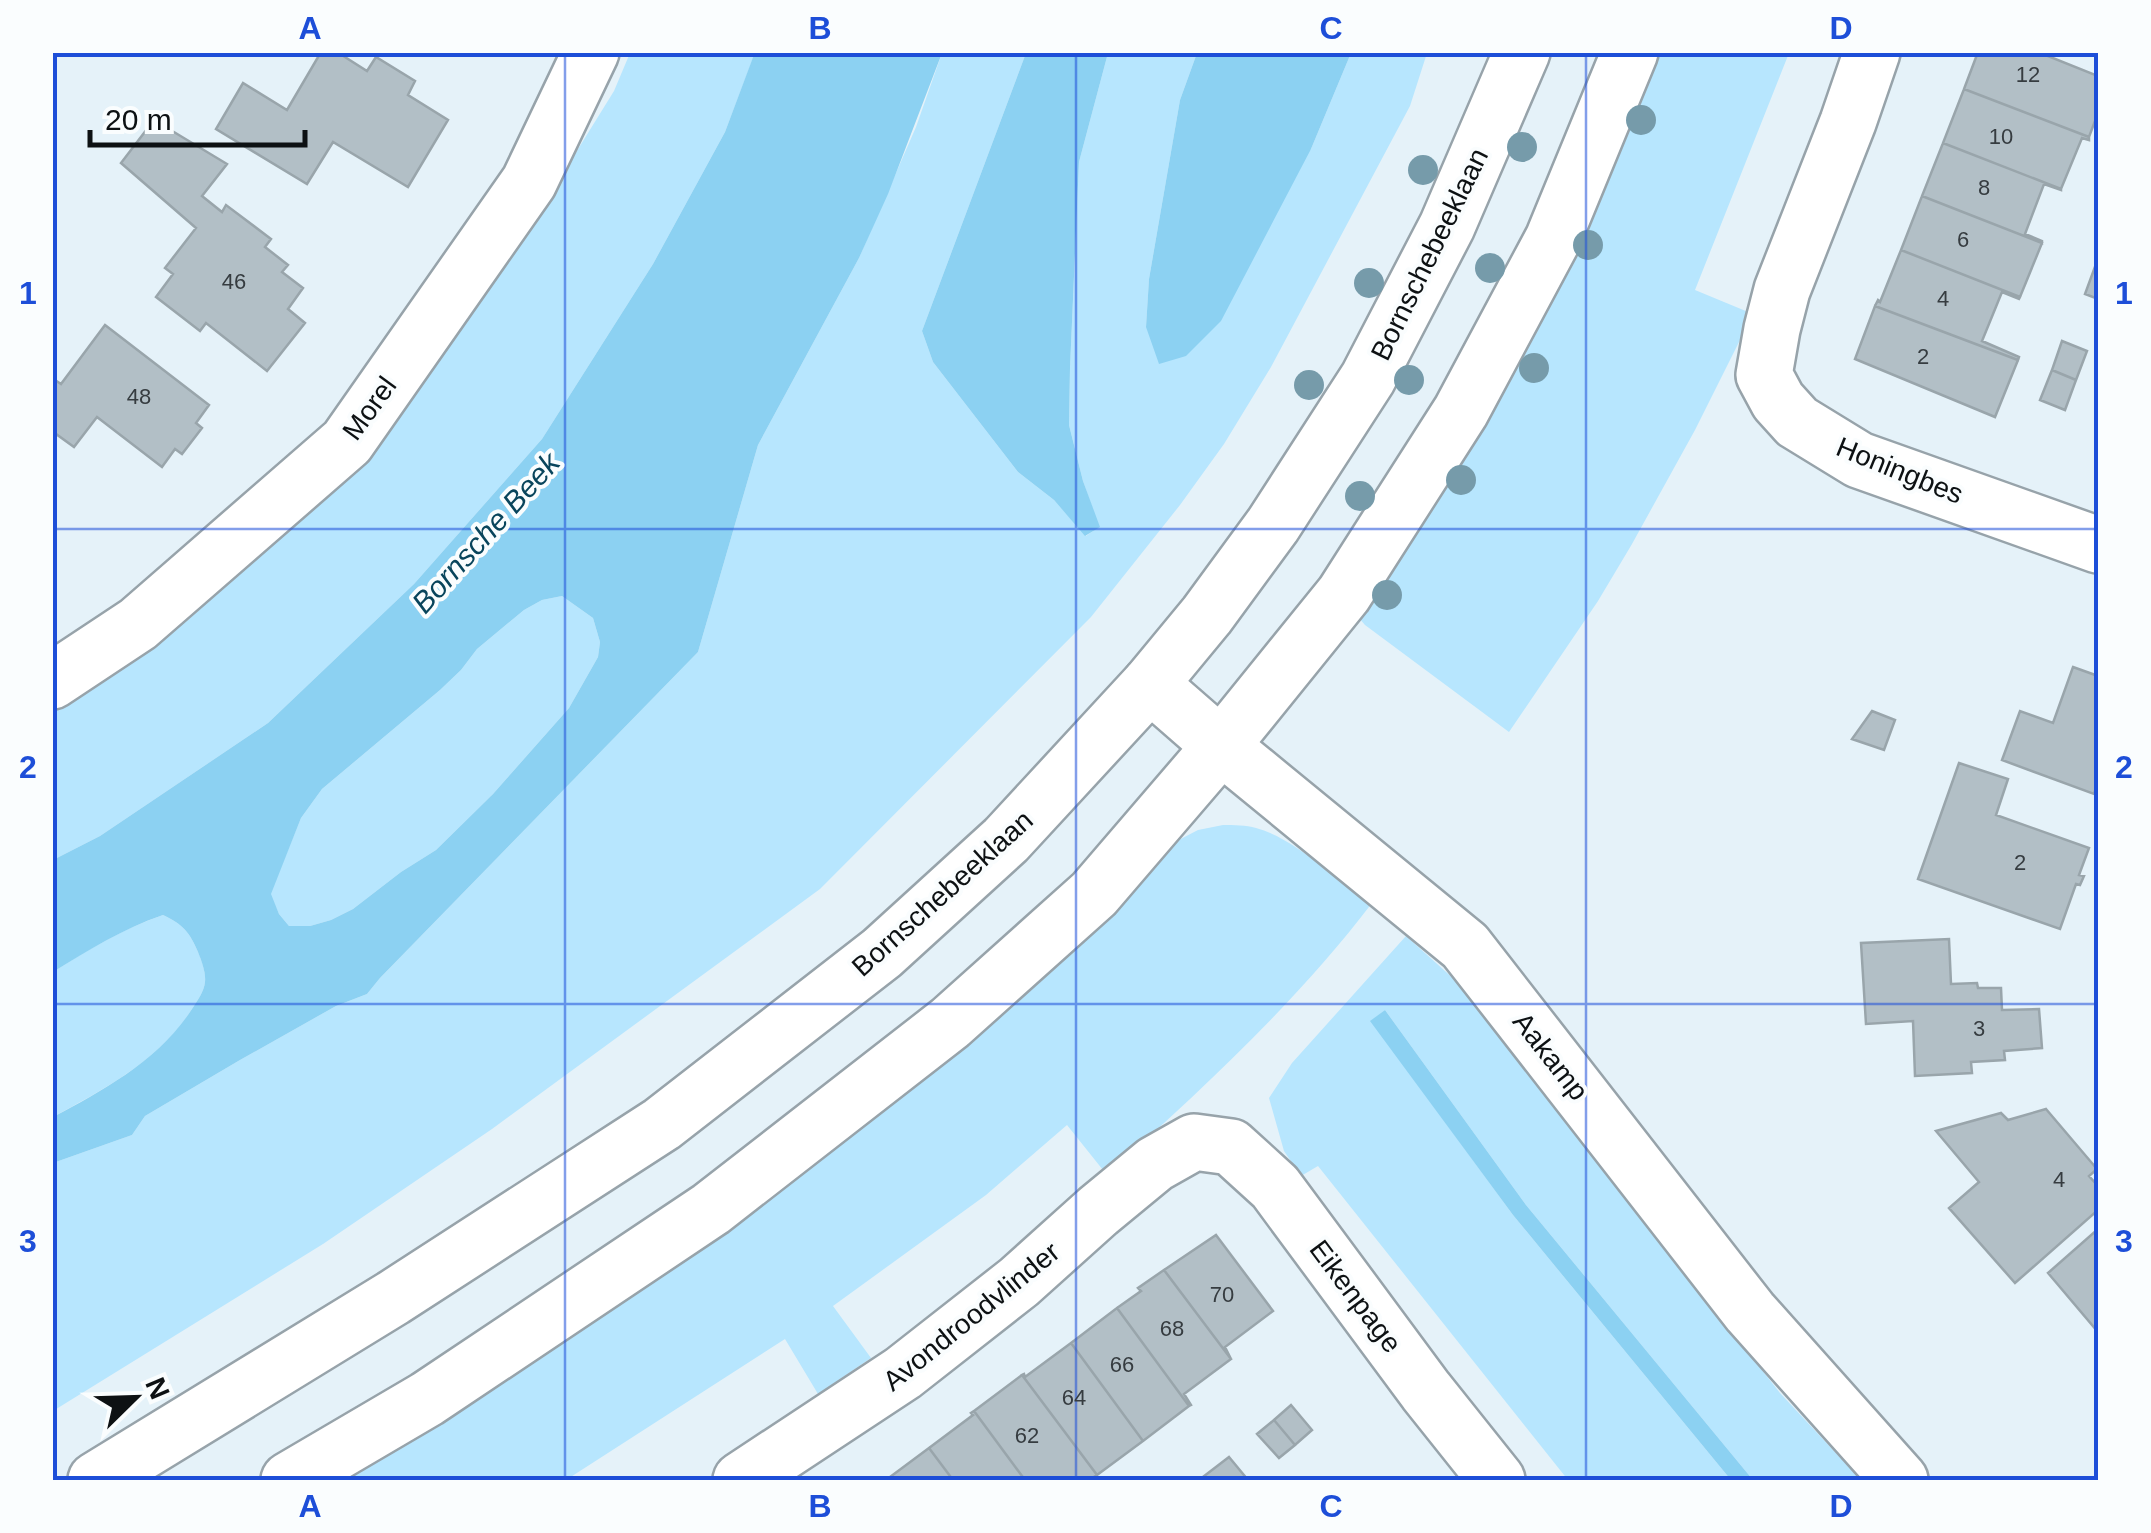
<svg xmlns="http://www.w3.org/2000/svg" width="2151" height="1533" font-family="Helvetica,sans-serif">
<style>
.green{fill:#b7e6fe}
.water{fill:#8cd1f2;fill-rule:evenodd}
.building{fill:#b2bfc6;stroke:#99a5ab;stroke-width:2.5}
.lines{fill:none;stroke-linecap:round;stroke-linejoin:round}
.minor-casing{stroke:#97a3aa;stroke-width:60}
.tertiary-casing{stroke:#97a3aa;stroke-width:60}
.minor{stroke:#fff;stroke-width:55}
.tertiary{stroke:#fff;stroke-width:55}
.tree{fill:#769baa}
.grid{fill:none;stroke:#1d4ed8;stroke-width:2.5;stroke-opacity:0.55}
.labels{text-anchor:middle;stroke-width:8;stroke-linejoin:round;paint-order:stroke}
.number-label{font-size:22px;fill:#363c40}
.street-label{font-size:28px;fill:#0d1113;stroke:#fafdfe}
.water-label{font-size:30px;font-style:italic;fill:#09455c;stroke:#fafdfe}
.neatline{fill:none;stroke:#1d4ed8;stroke-width:4}
.grid-label{font-size:32px;text-anchor:middle;font-weight:bold;fill:#1d4ed8}
</style>
<rect width="100%" height="100%" fill="#e5f2f9"/>
<!-- green -->
<path class="green" d="M 630,53 L 755,53 L 725,132 L 653,264 L 542,439 L 414,584 L 268,723 L 100,836 L 53,860 L 53,706 L 188,620 L 319,502 L 544,204 L 614,91 Z
M 942,53 L 1026,53 L 922,331 L 933,362 L 1018,472 L 1054,500 L 1086,536 L 1099,527 L 1083,481 L 1069,425 L 1070,368 L 1079,162 L 1108,53 L 1197,53 L 1180,100 L 1149,279 L 1146,327 L 1311,149 L 1351,53 L 1427,53 L 1410,106 L 1271,367 L 1224,444 L 1180,505 L 1091,617 L 820,889 L 492,1129 L 323,1244 L 53,1411 L 53,1163 L 132,1135 L 145,1116 L 240,1060 L 336,1006 L 367,994 L 380,978 L 698,652 L 758,445 L 859,258 L 916,127 Z
M 1644,53 L 1789,53 L 1695,290 L 1753,314 L 1695,430 L 1632,544 L 1598,601 L 1509,732 L 1365,625 L 1353,611 Z
M 562,596 L 593,618 L 600,642 L 598,657 L 569,708 L 493,794 L 436,850 L 401,872 L 353,909 L 331,920 L 310,926 L 289,926 L 279,914 L 270,894 L 301,818 L 322,789 L 440,690 L 461,670 L 477,649 L 524,610 L 542,600 Z
M 1223,825 C 1234,825 1246,825 1256,828 C 1297,839 1336,881 1372,903 C 1295,1004 1201,1090 1107,1175 L 1067,1125 L 986,1195 L 833,1306 L 871,1358 L 818,1394 L 785,1339 L 566,1480 L 318,1480 L 1173,843 L 1198,830 Z
M 163,915 C 183,924 190,933 198,952 C 202,961 206,973 205,982 C 204,992 197,1001 192,1009 C 159,1061 104,1089 53,1117 L 53,972 C 89,949 123,929 163,915 Z
M 1406,936 L 1475,998 L 1570,1126 L 1780,1393 L 1861,1480 L 1753,1480 L 1526,1205 L 1385,1010 L 1371,1021 L 1513,1215 L 1731,1480 L 1568,1480 L 1318,1166 L 1301,1176 L 1284,1151 L 1269,1098 L 1292,1063 Z"/>
<!-- water -->
<path class="water" d="M 755,52 L 942,53 L 888,194 L 859,258 L 758,445 L 698,652 L 380,978 L 367,994 L 336,1006 L 240,1060 L 145,1116 L 132,1135 L 53,1163 L 53,1117 C 104,1090 159,1060 192,1009 C 197,1001 204,992 205,982 C 206,973 202,962 198,952 C 190,933 183,924 163,915 C 122,929 89,950 53,972 L 53,860 L 100,836 L 268,723 L 414,584 L 542,439 L 653,264 L 725,132 ZM 562,596 L 593,618 L 600,642 L 598,657 L 569,708 L 493,794 L 436,850 L 401,872 L 353,909 L 331,920 L 310,926 L 289,926 L 279,914 L 271,894 L 301,818 L 322,789 L 440,690 L 461,670 L 477,649 L 524,610 L 542,600 Z
M 1026,53 L 1108,53 L 1079,162 L 1070,368 L 1069,425 L 1083,481 L 1100,527 L 1085,536 L 1054,500 L 1018,472 L 933,362 L 922,331 Z
M 1197,53 L 1351,53 L 1311,149 L 1221,321 L 1186,356 L 1159,364 L 1146,327 L 1149,279 L 1180,100 Z
M 1385,1010 L 1526,1205 L 1753,1480 L 1731,1480 L 1513,1215 L 1370,1021 Z"/>
<!-- building -->
<path class="building" d="M 321,52 L 337,52 L 367,71 L 376,57 L 415,81 L 408,95 L 448,120 L 408,187 L 333,142 L 307,184 L 216,129 L 243,83 L 287,110 Z
M 1978,52 L 2038,52 L 2098,76 L 2098,113 L 2089,137 L 1964,89 Z
M 1964,89 L 2089,137 L 2089,140 L 2082,138 L 2061,189 L 1943,143 Z
M 154,120 L 227,164 L 202,196 L 222,212 L 226,205 L 271,239 L 265,247 L 288,265 L 282,272 L 303,288 L 288,309 L 305,323 L 267,371 L 206,323 L 200,331 L 156,297 L 173,274 L 165,268 L 196,228 L 121,163 Z
M 1943,143 L 2061,189 L 2061,190 L 2044,184 L 2025,234 L 2042,241 L 2042,243 L 1922,196 Z
M 1922,196 L 2042,243 L 2020,297 L 1901,250 Z
M 1901,250 L 2020,297 L 2019,299 L 2002,292 L 1982,341 L 2019,357 L 2018,360 L 1875,306 L 1878,300 L 1880,302 Z
M 2096,264 L 2098,265 L 2098,299 L 2085,294 Z
M 1875,306 L 2018,360 L 1995,417 L 1855,359 Z
M 105,325 L 209,405 L 196,423 L 202,428 L 182,454 L 175,449 L 162,467 L 97,417 L 74,447 L 52,431 L 52,378 L 61,384 Z
M 2062,341 L 2087,351 L 2076,380 L 2052,370 Z
M 2052,370 L 2076,380 L 2065,410 L 2040,400 Z
M 2073,667 L 2098,676 L 2098,782 L 2094,794 L 2002,760 L 2020,711 L 2053,723 Z
M 1872,711 L 1895,720 L 1884,750 L 1852,739 Z
M 1959,763 L 2008,779 L 1996,815 L 2089,848 L 2079,875 L 2084,876 L 2080,885 L 2076,884 L 2060,929 L 1918,879 Z
M 1949,939 L 1951,984 L 1977,983 L 1978,988 L 2001,988 L 2002,1010 L 2039,1009 L 2042,1048 L 2004,1051 L 2005,1060 L 1971,1062 L 1972,1073 L 1915,1076 L 1913,1021 L 1866,1024 L 1861,943 Z
M 2046,1109 L 2097,1169 L 2089,1176 L 2098,1186 L 2098,1210 L 2015,1283 L 1949,1208 L 1979,1182 L 1936,1131 L 2001,1113 L 2008,1120 Z
M 2098,1229 L 2098,1332 L 2048,1273 Z
M 1216,1235 L 1273,1311 L 1225,1347 L 1231,1359 L 1164,1270 Z
M 1164,1270 L 1231,1359 L 1184,1394 L 1191,1405 L 1189,1406 L 1117,1308 L 1141,1291 L 1138,1288 Z
M 1117,1308 L 1189,1406 L 1143,1441 L 1071,1343 Z
M 1071,1343 L 1143,1441 L 1097,1475 L 1022,1375 L 1024,1374 L 1025,1377 Z
M 1022,1375 L 1097,1475 L 1089,1480 L 1025,1480 L 974,1411 Z
M 1291,1405 L 1312,1430 L 1295,1445 L 1274,1420 Z
M 974,1411 L 1025,1480 L 953,1480 L 929,1448 L 973,1415 L 971,1413 Z
M 1274,1420 L 1295,1445 L 1279,1458 L 1257,1434 Z
M 929,1448 L 953,1480 L 886,1480 Z
M 1229,1457 L 1248,1480 L 1199,1480 Z"/>
<g class="lines">
<defs>
<path id="minor" d="M 1872,52 L 1848,122 L 1782,290 L 1772,329 L 1764,375 L 1778,401 L 1797,422 L 1859,460 L 2098,545
M 52,681 L 138,624 L 347,442 L 529,182 L 591,52
M 1150,684 L 1221,746 L 1465,946 L 1750,1312 L 1900,1480
M 741,1480 L 903,1373 L 1019,1282 L 1098,1211 L 1155,1164 L 1194,1142 L 1231,1147 L 1275,1187 L 1426,1391 L 1497,1480"/>
<path id="tertiary" d="M 96,1480 L 393,1298 L 662,1124 L 882,953 L 1006,840 L 1150,684 L 1207,615 L 1273,525 L 1368,378 L 1447,226 L 1522,52
M 289,1480 L 427,1399 L 711,1209 L 950,1023 L 1094,894 L 1221,746 L 1344,594 L 1461,411 L 1553,239 L 1630,52"/>
</defs>
<!-- minor casing -->
<use href="#minor" class="minor-casing"/>
<!-- tertiary casing -->
<use href="#tertiary" class="tertiary-casing"/>
<!-- minor -->
<use href="#minor" class="minor"/>
<!-- tertiary -->
<use href="#tertiary" class="tertiary"/>
</g>
<!-- trees -->
<g class="tree">
<circle cx="1641" cy="120" r="15"/>
<circle cx="1522" cy="147" r="15"/>
<circle cx="1423" cy="170" r="15"/>
<circle cx="1588" cy="245" r="15"/>
<circle cx="1490" cy="268" r="15"/>
<circle cx="1369" cy="283" r="15"/>
<circle cx="1534" cy="368" r="15"/>
<circle cx="1409" cy="380" r="15"/>
<circle cx="1309" cy="385" r="15"/>
<circle cx="1461" cy="480" r="15"/>
<circle cx="1360" cy="496" r="15"/>
<circle cx="1387" cy="595" r="15"/>
</g>
<!-- grid -->
<path class="grid" d="M 565,52 L 565,1480M 1076,52 L 1076,1480M 1586,52 L 1586,1480M 52,529 L 2098,529M 52,1004 L 2098,1004"/>
<g class="labels">
<!-- number labels -->
<g class="number-label">
<text x="2028" y="82">12</text>
<text x="2001" y="144">10</text>
<text x="1984" y="195">8</text>
<text x="1963" y="247">6</text>
<text x="234" y="289">46</text>
<text x="1943" y="306">4</text>
<text x="1923" y="364">2</text>
<text x="139" y="404">48</text>
<text x="2020" y="870">2</text>
<text x="1979" y="1036">3</text>
<text x="2059" y="1187">4</text>
<text x="1222" y="1302">70</text>
<text x="1172" y="1336">68</text>
<text x="1122" y="1372">66</text>
<text x="1074" y="1405">64</text>
<text x="1027" y="1443">62</text>
</g>
<!-- street labels -->
<g class="street-label">
<text transform="translate(1429 254) rotate(-64)" y="10">Bornschebeeklaan</text>
<text transform="translate(369 408) rotate(-54)" y="10">Morel</text>
<text transform="translate(1900 470) rotate(22)" y="10">Honingbes</text>
<text transform="translate(942 893) rotate(-42)" y="10">Bornschebeeklaan</text>
<text transform="translate(1551 1056) rotate(52)" y="10">Aakamp</text>
<text transform="translate(1356 1296) rotate(53)" y="10">Eikenpage</text>
<text transform="translate(971 1316) rotate(-39)" y="10">Avondroodvlinder</text>
</g>
<!-- water labels -->
<g class="water-label">
<text transform="translate(486 533) rotate(-48)" y="10">Bornsche Beek</text>
</g>
</g>
<!-- border -->
<rect width="2151" height="1533" fill="none" stroke="#fafdfe" stroke-width="110"/>
<!-- north arrow -->
<g transform="translate(135 1398) rotate(67)" stroke="#fafdfe" stroke-width="8" paint-order="stroke">
<path d="M0-8L18 38L0 25L-18 38Z" fill="#0d1113"/>
<text y="-15" font-size="28" font-weight="bold" text-anchor="middle" fill="#0d1113">N</text>
</g>
<!-- scale -->
<path d="M90 130v15h215v-15" fill="none" stroke="#0d1113" stroke-width="5"/>
<text x="105" y="130" font-size="30" fill="#0d1113" stroke="#fafdfe" stroke-width="8" paint-order="stroke">20 m</text>
<rect x="55" y="55" width="2041" height="1423" class="neatline"/>
<g class="grid-label">
<text x="310" y="39">A</text>
<text x="820" y="39">B</text>
<text x="1331" y="39">C</text>
<text x="1841" y="39">D</text>
<text x="28" y="304">1</text>
<text x="2124" y="304">1</text>
<text x="28" y="778">2</text>
<text x="2124" y="778">2</text>
<text x="28" y="1252">3</text>
<text x="2124" y="1252">3</text>
<text x="310" y="1517">A</text>
<text x="820" y="1517">B</text>
<text x="1331" y="1517">C</text>
<text x="1841" y="1517">D</text>
</g>
</svg>
